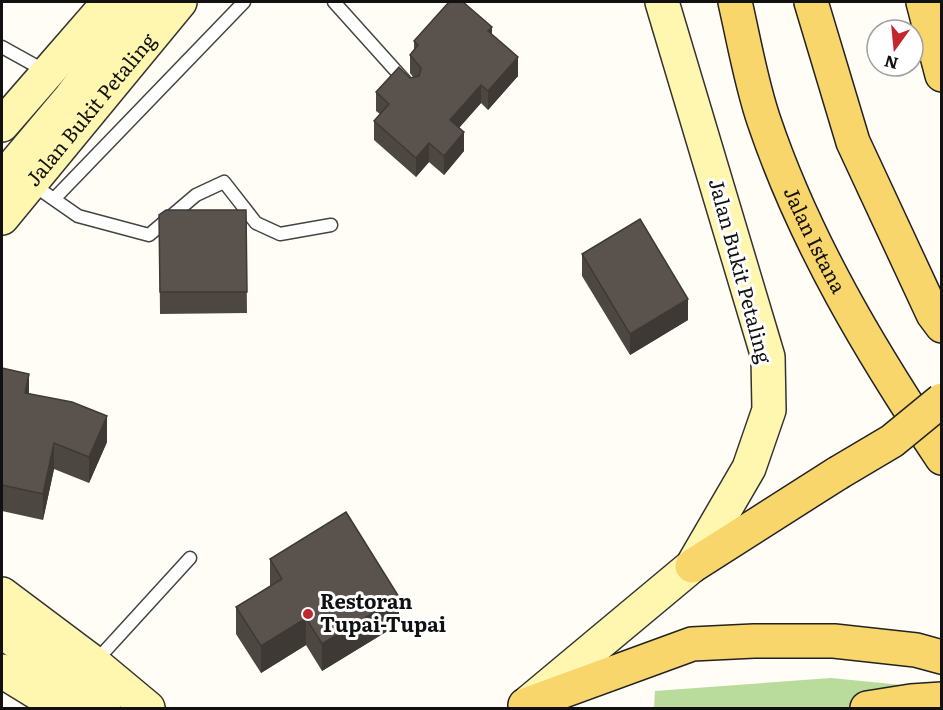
<svg xmlns="http://www.w3.org/2000/svg" width="943" height="710" font-family="Literata,serif">
<style>
.forest{fill:#b9dc9c}
.lines{fill:none;stroke-linecap:round;stroke-linejoin:round}
.lane-casing{stroke:#444;stroke-width:15}
.secondary-casing{stroke:#333;stroke-width:36}
.primary-casing{stroke:#222;stroke-width:36}
.lane{stroke:#fff;stroke-width:12}
.secondary{stroke:#fff6b0;stroke-width:33}
.primary{stroke:#f9d66b;stroke-width:33}
.primary-bridge-casing{stroke:#222;stroke-width:36;stroke-linecap:butt}
.primary-bridge{stroke:#f9d66b;stroke-width:33}
.wall{fill:#4d4742}
.shaded-wall{fill:#3f3936}
.building{fill:#5a524d;stroke:#3f3936;stroke-width:1.5}
.poi-dot{fill:#c4262e;stroke:#fff;stroke-width:2}
.labels{text-anchor:middle;stroke-width:6;stroke-linejoin:round;paint-order:stroke}
.street-label{font-size:20px;fill:#111;stroke:#fff}
.poi-label{font-size:20px;font-weight:bold;fill:#111;stroke:#fff;text-anchor:start}
</style>
<rect width="100%" height="100%" fill="#fffdf5"/>
<!-- forest -->
<path class="forest" d="M 831,678 L 902,685 L 942,705 L 941,708 L 654,708 L 655,691 Z"/>
<g class="lines">
<defs>
<path id="lane" d="M 334,2 L 405,81
M 2,47 L 47,72
M 32,184 L 78,216 L 149,235 L 196,195 L 224,182 L 256,223 L 280,234 L 331,225
M 54,199 L 244,2
M 95,662 L 190,558"/>
<g id="secondary">
<path d="M 2,125 L 109,2"/>
<path d="M 2,179 L 71,97 L 143,2"/>
<path id="s1" d="M 2,218 L 180,2"/>
<path d="M 2,594 L 94,663 L 148,708"/>
<path d="M 2,631 L 104,708"/>
<path d="M 2,671 L 62,708"/>
<path d="M 529,702 L 692,566 L 749,468 L 769,410 L 768,357 L 662,2"/>
</g>
<g id="primary">
<path id="s2" d="M 735,2 C 744,41 751,83 764,121 C 805,242 871,352 942,458"/>
<path d="M 811,2 L 853,142 L 933,314 L 942,326"/>
<path d="M 923,2 L 942,75"/>
<path d="M 692,566 L 838,473"/>
<path d="M 525,705 L 692,644 L 754,641 L 834,641 L 916,650 L 942,657"/>
<path d="M 867,708 L 911,701 L 942,699"/>
</g>
</defs>
<!-- lane casing -->
<use href="#lane" class="lane-casing"/>
<!-- secondary casing -->
<use href="#secondary" class="secondary-casing"/>
<!-- primary casing -->
<use href="#primary" class="primary-casing"/>
<!-- lane -->
<use href="#lane" class="lane"/>
<!-- secondary -->
<use href="#secondary" class="secondary"/>
<!-- primary -->
<use href="#primary" class="primary"/>
<defs>
<path id="primary-bridge" d="M 838,473 L 892,441 L 942,400"/>
</defs>
<!-- primary-bridge casing -->
<use href="#primary-bridge" class="primary-bridge-casing"/>
<!-- primary-bridge -->
<use href="#primary-bridge" class="primary-bridge"/>
</g>
<!-- wall -->
<path class="wall" d="M 492,35 L 518,76 L 488,110 L 481,103 L 459,128 L 464,151 L 444,175 L 429,162 L 416,177 L 374,140 L 374,121 L 380,114 L 376,111 L 376,92 L 413,77 L 410,73 L 410,55 L 414,50 L 414,41 Z
M 246,210 L 247,313 L 160,314 L 159,215 Z
M 582,254 L 688,320 L 630,355 L 582,276 Z
M 2,368 L 29,393 L 107,442 L 89,483 L 54,469 L 43,520 L 2,511 Z
M 270,559 L 399,624 L 322,671 L 306,645 L 261,673 L 236,634 L 236,607 L 270,586 Z"/>
<!-- shaded-wall -->
<path class="shaded-wall" d="M 492,27 L 492,45 L 488,31 Z
M 518,57 L 518,76 L 488,110 L 488,91 Z
M 481,85 L 481,103 L 450,138 L 450,120 Z
M 464,132 L 464,151 L 444,175 L 444,156 Z
M 429,143 L 429,162 L 416,177 L 416,158 Z
M 688,299 L 688,320 L 630,355 L 630,334 Z
M 29,374 L 29,400 L 25,393 Z
M 107,416 L 107,442 L 89,483 L 89,457 Z
M 54,443 L 54,469 L 43,520 L 43,494 Z
M 399,597 L 399,624 L 322,671 L 322,644 Z
M 306,618 L 306,645 L 261,673 L 261,646 Z"/>
<!-- building -->
<path class="building" d="M 449,2 L 463,2 L 492,27 L 488,31 L 518,57 L 488,91 L 481,85 L 450,120 L 464,132 L 444,156 L 429,143 L 416,158 L 374,121 L 389,104 L 376,92 L 399,67 L 410,78 L 419,76 L 421,68 L 410,55 L 418,45 L 414,41 Z
M 166,210 L 246,210 L 247,292 L 160,292 L 159,215 Z
M 640,219 L 688,299 L 630,334 L 582,254 Z
M 2,368 L 29,374 L 25,393 L 72,402 L 107,416 L 89,457 L 54,443 L 43,494 L 2,485 Z
M 346,512 L 399,597 L 322,644 L 306,618 L 261,646 L 236,607 L 282,579 L 270,559 Z"/>
<!-- markers -->
<circle class="poi-dot" cx="308" cy="614" r="6"/>
<g class="labels">
<!-- street labels -->
<g class="street-label">
<text dy="7" stroke="none"><textPath href="#s1" startOffset="140">Jalan Bukit Petaling</textPath></text>
<text dy="7" stroke="none"><textPath href="#s2" startOffset="252">Jalan Istana</textPath></text>
<text transform="translate(740 271) rotate(75)" y="7">Jalan Bukit Petaling</text>
</g>
<!-- poi labels -->
<g class="poi-label">
<text x="320" y="609">Restoran<tspan x="320" dy="23">Tupai-Tupai</tspan></text>
</g>
</g>
<!-- border -->
<rect width="943" height="710" fill="none" stroke="#111111" stroke-width="6"/>
<!-- north arrow -->
<g transform="translate(895 48) rotate(195)"><circle r="28" fill="#ffffff" stroke="#a0a0a0" stroke-width="1.5"/>
<path d="M0-4.5L10 22L0 15L-10 22Z" fill="#c4262e"/>
<text y="-9" font-size="16" font-weight="bold" text-anchor="middle" fill="#111111">N</text>
</g>
</svg>
